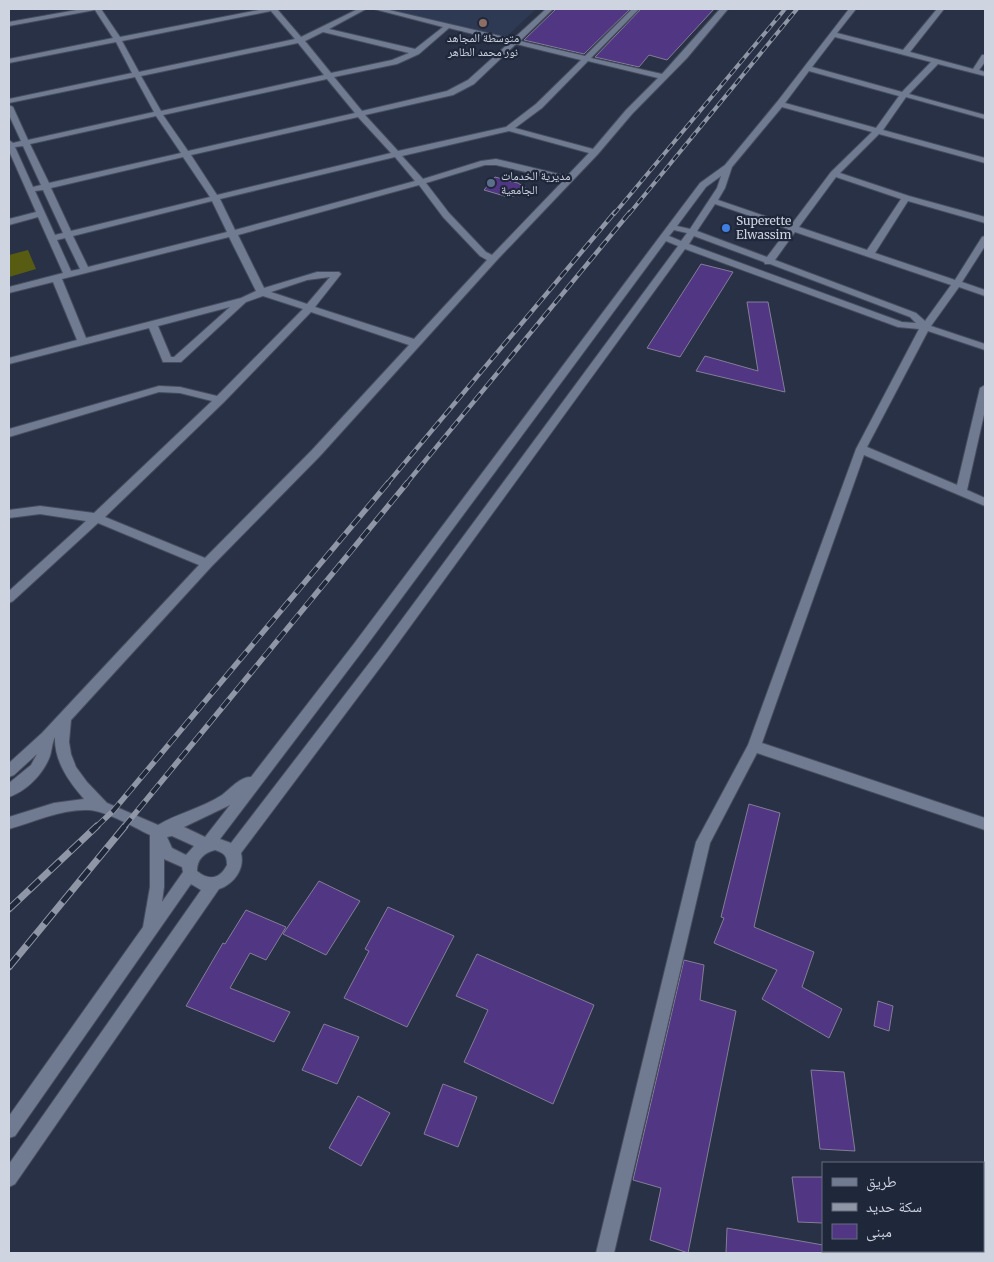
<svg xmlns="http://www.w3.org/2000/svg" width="994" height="1262" font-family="Merriweather,'Noto Naskh Arabic',serif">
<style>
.built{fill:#2e3953}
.green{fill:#585c12}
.building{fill:#513684;stroke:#837d96}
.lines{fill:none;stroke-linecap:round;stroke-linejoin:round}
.minor-casing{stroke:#464d5e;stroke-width:2}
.minor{fill:#707b92;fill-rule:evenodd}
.rail-far3-casing{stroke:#8f96a6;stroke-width:4}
.rail-far2-casing{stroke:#8f96a6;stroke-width:4.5}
.rail-far1-casing{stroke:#8f96a6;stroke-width:5.5}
.rail-casing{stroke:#8f96a6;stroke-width:7}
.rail-far3{stroke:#1f273a;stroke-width:2.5;stroke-dasharray:7;stroke-linecap:butt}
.rail-far2{stroke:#1f273a;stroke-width:3;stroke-dasharray:9;stroke-linecap:butt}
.rail-far1{stroke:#1f273a;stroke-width:4;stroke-dasharray:11;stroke-linecap:butt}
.rail{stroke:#1f273a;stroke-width:5;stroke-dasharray:14;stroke-linecap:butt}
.education-dot{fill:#8d6e63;stroke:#1f273a;stroke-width:2}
.service-dot{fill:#5c6f8a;stroke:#1f273a;stroke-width:2}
.shop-dot{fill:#3f7fe0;stroke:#1f273a;stroke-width:2}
.labels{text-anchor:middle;stroke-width:4.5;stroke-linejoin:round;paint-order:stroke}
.far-poi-label{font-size:12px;fill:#cfd4e1;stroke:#1f273a;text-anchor:start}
</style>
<rect width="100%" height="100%" fill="#283145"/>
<!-- built -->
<path class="built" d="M 386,9 L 536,9 L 506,37 Z"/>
<!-- green -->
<path class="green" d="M 28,250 L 36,269 L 9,277 L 9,255 Z"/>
<!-- building -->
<path class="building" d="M 556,9 L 630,9 L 584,54 L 524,40 Z
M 641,9 L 714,9 L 667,60 L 649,55 L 639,67 L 595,57 Z
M 495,177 L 518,183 L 532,192 L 508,197 L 484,190 Z
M 701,264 L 733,272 L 680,357 L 647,348 Z
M 747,302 L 768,302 L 785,392 L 696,371 L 705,356 L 758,371 Z
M 749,804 L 780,813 L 754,927 L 814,952 L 802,987 L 842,1009 L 829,1038 L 762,999 L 777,970 L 714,943 L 724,918 L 721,917 Z
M 319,881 L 360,901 L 326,955 L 283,934 Z
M 388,907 L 454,936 L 407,1027 L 344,998 L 369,951 L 365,949 Z
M 246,910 L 286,927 L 266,960 L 250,953 L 230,988 L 290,1012 L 274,1042 L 186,1006 L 223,943 L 225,944 Z
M 477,954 L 594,1005 L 553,1104 L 464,1062 L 488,1010 L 456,996 Z
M 684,960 L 704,965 L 700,1000 L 736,1011 L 688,1253 L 650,1240 L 661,1188 L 633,1180 Z
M 878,1001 L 893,1006 L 889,1031 L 874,1026 Z
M 324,1024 L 359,1037 L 337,1084 L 302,1070 Z
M 811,1070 L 844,1072 L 855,1151 L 820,1149 Z
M 443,1084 L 477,1097 L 458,1147 L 424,1134 Z
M 358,1096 L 390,1113 L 361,1166 L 329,1148 Z
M 792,1177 L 823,1177 L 823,1223 L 798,1222 Z
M 727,1228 L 823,1245 L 823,1251 L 829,1251 L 828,1253 L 726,1253 Z"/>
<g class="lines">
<defs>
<path id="minor" d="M 82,9 L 101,9 L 120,37 L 264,9 L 277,9 L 301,37 L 358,9 L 366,9 L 329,29 L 415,49 L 443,27 L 374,9 L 385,9 L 513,39 L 546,9 L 553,9 L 520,41 L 585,56 L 632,9 L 639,9 L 591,58 L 662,74 L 720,9 L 728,9 L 687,58 L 632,114 L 598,154 L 497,260 L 320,456 L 211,567 L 71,720 L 69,742 L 71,754 L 76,767 L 87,782 L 107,803 L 158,825 C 178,813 202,808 222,795 C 230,789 241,776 251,777 L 353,645 L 700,183 L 725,165 L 777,102 L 849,9 L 856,9 L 837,33 L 903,50 L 937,9 L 944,9 L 910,52 L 973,69 L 982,55 L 985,55 L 985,62 L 979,70 L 985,72 L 985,76 L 938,64 L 909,94 L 985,115 L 985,119 L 906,97 L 883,130 L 985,158 L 985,163 L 879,134 L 840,173 L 909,196 L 985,217 L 985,223 L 908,201 L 875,253 L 955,280 L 982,237 L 985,236 L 985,246 L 962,282 L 985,290 L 985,296 L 959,287 L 931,326 L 985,344 L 985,350 L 928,331 L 867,447 L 957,485 L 980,388 L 985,385 L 985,410 L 967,490 L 985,498 L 985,506 L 864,455 L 762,743 L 985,818 L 985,830 L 757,753 L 710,843 L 614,1253 L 596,1253 L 696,842 L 748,745 L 856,449 L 919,329 L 898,327 L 685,249 L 388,657 L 241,853 C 245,869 234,884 219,889 L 15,1184 L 9,1187 L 9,1164 L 201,890 L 191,884 L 15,1136 L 9,1138 L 9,1116 L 143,927 L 150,887 L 150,835 C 133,827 107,811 88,810 C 61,809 34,822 9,829 L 9,817 L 54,803 L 84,799 C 69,782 54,761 55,737 C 52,743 52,750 50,756 C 44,773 27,791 9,797 L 9,783 L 31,765 L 37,754 L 14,775 L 9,777 L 9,763 L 42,733 L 199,565 L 98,523 L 13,601 L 9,603 L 9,591 L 86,521 L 40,514 L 9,518 L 9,510 L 40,506 L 94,513 L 212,401 L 180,393 L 159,392 L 9,437 L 9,429 L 159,386 L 180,387 L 217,396 L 303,309 L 263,296 L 246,302 L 181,362 L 163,362 L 149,328 L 9,364 L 9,358 L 77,340 L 53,282 L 9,293 L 9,287 L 63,273 L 38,217 L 9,225 L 9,219 L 36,212 L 9,151 L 9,140 L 13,143 L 21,141 L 9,115 L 9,105 L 13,107 L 28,140 L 154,112 L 135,77 L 9,103 L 9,99 L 132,73 L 116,42 L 9,63 L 9,59 L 113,38 L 95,10 L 9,26 L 9,22 ZM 271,11 L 295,39 L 139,72 L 122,41 ZM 449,28 L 509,43 L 468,80 L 447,91 L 362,111 L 334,77 L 397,64 L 419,54 ZM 323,32 L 409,53 L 392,60 L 331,73 L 305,41 ZM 835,37 L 931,62 L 902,92 L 812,67 ZM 298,43 L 324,75 L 161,111 L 141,76 ZM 516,44 L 581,60 L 536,104 L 506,127 L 398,151 L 365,115 L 453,95 L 474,84 ZM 588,61 L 658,78 L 626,110 L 593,149 L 515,128 L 542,108 ZM 809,71 L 899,96 L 876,128 L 785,103 ZM 327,79 L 355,113 L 188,151 L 163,115 ZM 782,107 L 872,132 L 831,172 L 791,225 L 718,200 L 725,188 L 732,167 ZM 156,116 L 181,153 L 49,183 L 30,144 ZM 358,117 L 391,153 L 217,195 L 191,155 ZM 509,131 L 589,153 L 567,176 L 496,159 L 481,161 L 423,179 L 402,156 ZM 23,146 L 41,185 L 33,187 L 15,147 ZM 183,157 L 210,197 L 71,231 L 51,188 ZM 395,157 L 415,181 L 235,230 L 220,199 ZM 485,165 L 496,165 L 563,181 L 492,255 L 486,252 L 449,213 L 426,183 ZM 721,176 L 717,188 L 690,229 L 677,226 L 706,187 ZM 836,177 L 901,199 L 867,250 L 799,227 ZM 419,185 L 443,217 L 480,256 L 487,260 L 414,339 L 315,307 L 341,274 L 339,272 L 317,272 L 264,288 L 238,235 ZM 43,190 L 63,233 L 55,235 L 35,191 ZM 212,201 L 227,232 L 88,267 L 73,236 ZM 715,204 L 788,229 L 767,257 L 697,231 ZM 674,230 L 687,233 L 681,241 L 669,236 ZM 795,232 L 951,285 L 925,321 L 916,313 L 775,260 ZM 694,236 L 764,262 L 765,264 L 770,264 L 910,317 L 916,323 L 902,322 L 689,244 ZM 229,237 L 256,291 L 241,298 L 86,338 L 62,279 ZM 65,238 L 80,269 L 71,271 L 57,240 ZM 666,241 L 678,246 L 380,649 L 231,843 L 220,839 L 361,653 ZM 330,277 L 307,304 L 271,292 L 307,280 ZM 230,307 L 174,357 L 171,357 L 158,326 ZM 311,312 L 409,345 L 312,450 L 205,558 L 105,517 L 224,402 ZM 230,805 L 205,837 L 184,827 ZM 172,836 L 194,846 L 186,855 L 172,848 L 167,837 ZM 215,850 C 224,853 227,855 227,865 C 220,879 209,881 197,871 C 197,859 204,853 215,850 ZM 164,859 L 182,867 L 183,872 L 162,902 L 164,887 Z"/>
</defs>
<!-- minor casing -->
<use href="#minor" class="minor-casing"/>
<!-- minor -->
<use href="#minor" class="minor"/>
<defs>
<path id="rail-far3" d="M 614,214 L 785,9
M 629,214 L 797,9"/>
<path id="rail-far2" d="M 387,484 L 615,212
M 406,484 L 630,212"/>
<path id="rail-far1" d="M 96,827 L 113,811 L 388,483
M 124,827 L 407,483"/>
<path id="rail" d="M 9,909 L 97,826
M 9,967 L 125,826"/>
</defs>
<!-- rail-far3 casing -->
<use href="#rail-far3" class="rail-far3-casing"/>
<!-- rail-far2 casing -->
<use href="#rail-far2" class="rail-far2-casing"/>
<!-- rail-far1 casing -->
<use href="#rail-far1" class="rail-far1-casing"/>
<!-- rail casing -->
<use href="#rail" class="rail-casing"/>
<!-- rail-far3 -->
<use href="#rail-far3" class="rail-far3"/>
<!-- rail-far2 -->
<use href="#rail-far2" class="rail-far2"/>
<!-- rail-far1 -->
<use href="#rail-far1" class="rail-far1"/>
<!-- rail -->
<use href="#rail" class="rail"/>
</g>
<!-- markers -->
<circle class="education-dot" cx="483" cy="23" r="5"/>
<circle class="service-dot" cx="491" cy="183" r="5"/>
<circle class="shop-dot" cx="726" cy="228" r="5"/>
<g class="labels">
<!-- far-poi labels -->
<g class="far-poi-label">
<text x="483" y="42" text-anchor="middle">متوسطة المجاهد<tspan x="483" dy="14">نور محمد الطاهر</tspan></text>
<text x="501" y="180">مديرية الخدمات<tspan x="501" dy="14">الجامعية</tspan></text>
<text x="736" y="225">Superette<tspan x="736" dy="14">Elwassim</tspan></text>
</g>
</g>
<!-- border -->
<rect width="994" height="1262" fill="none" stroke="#cfd4e1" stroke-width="20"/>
<!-- legend -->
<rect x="822" y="1162" width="162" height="90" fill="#1f273a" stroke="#656c7d"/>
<rect x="832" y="1178" width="25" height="8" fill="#707b92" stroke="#656c7d"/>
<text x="866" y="1187" font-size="15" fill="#cfd4e1">طريق</text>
<rect x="832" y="1203" width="25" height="8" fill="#8f96a6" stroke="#656c7d"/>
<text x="866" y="1212" font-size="15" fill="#cfd4e1">سكة حديد</text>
<rect x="832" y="1224" width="25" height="15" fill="#513684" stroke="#656c7d"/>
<text x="866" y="1237" font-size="15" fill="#cfd4e1">مبنى</text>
</svg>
